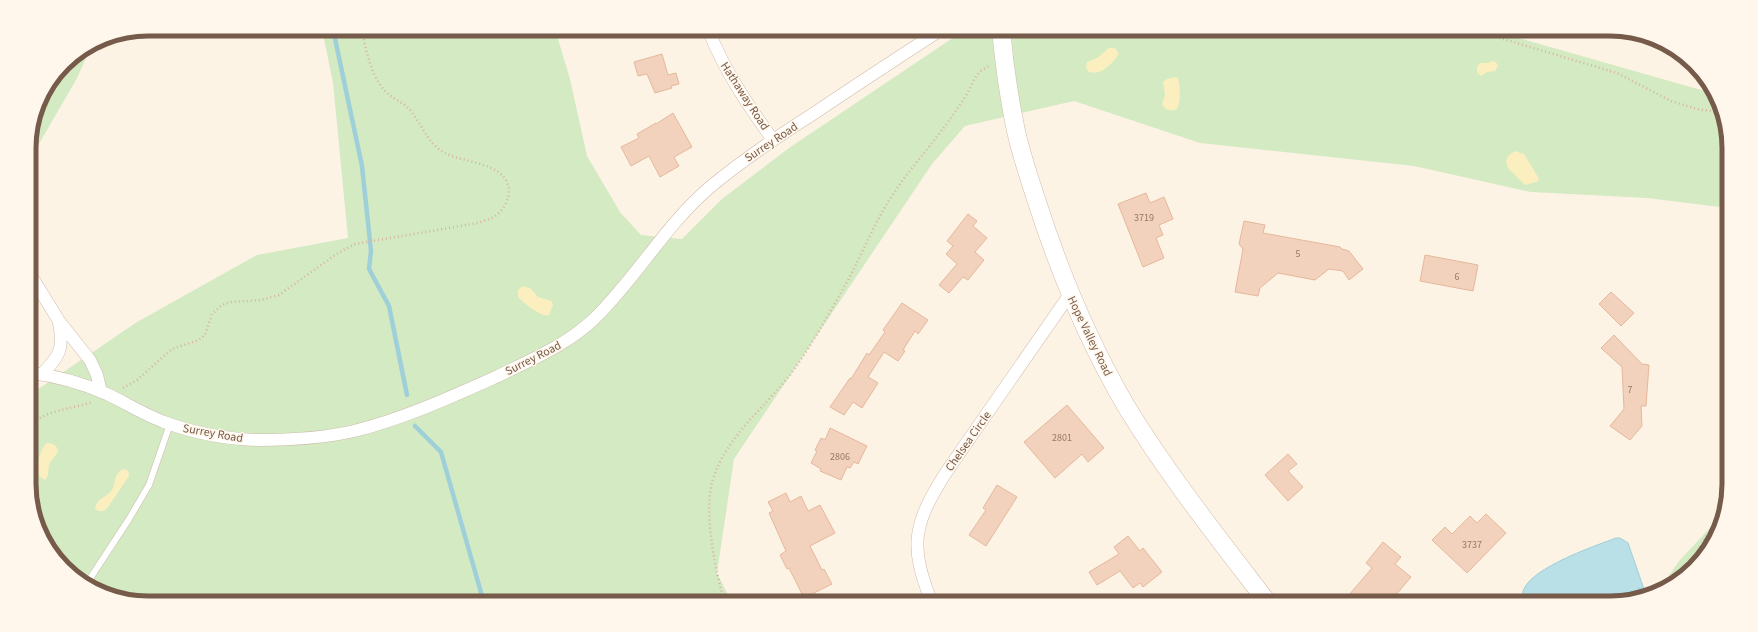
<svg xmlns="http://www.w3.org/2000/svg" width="1758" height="632" font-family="'Source Sans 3',sans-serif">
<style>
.green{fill:#d3eac3}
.sand{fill:#fcefbf}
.water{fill:#b9e0e6;stroke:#9fcfd8}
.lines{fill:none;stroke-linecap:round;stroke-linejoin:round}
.stream{stroke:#9fcfd8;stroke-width:4.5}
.building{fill:#f2d2bc;stroke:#e5b89c}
.lane-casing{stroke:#cebbab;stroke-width:7}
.street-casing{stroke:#cebbab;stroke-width:13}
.secondary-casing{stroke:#d3bdab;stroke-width:19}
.path{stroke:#d7b59f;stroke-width:2.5;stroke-dasharray:1 3;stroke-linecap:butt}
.lane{stroke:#fff;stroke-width:6}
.street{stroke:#fff;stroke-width:12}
.secondary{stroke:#fff;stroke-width:18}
.labels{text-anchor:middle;stroke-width:3;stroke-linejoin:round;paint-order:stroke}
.number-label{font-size:10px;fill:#957866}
.street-label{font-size:12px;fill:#765a4a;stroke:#fff7eb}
.rim{fill:none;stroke:#765a4a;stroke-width:5}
</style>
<rect width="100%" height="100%" fill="#fdf3e5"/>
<!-- green -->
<path class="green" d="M 322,29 L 555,29 L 570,79 L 587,156 L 620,212 L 641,235 L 682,239 L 722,199 L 789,148 L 966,29 L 1487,29 L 1715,94 C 1735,127 1728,172 1728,208 L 1647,198 L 1531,192 L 1414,166 L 1200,143 L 1074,101 L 965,126 L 932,164 L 734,459 L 717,573 L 732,603 L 148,603 L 110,597 L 58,562 L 31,507 L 31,394 L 137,322 L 257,255 L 348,238 L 333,83 Z
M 92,45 L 76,80 L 29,161 L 29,140 L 41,96 L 69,59 Z
M 1724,513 C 1720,538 1702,563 1683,578 C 1675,584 1664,589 1656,594 L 1679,561 Z"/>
<!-- sand -->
<path class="sand" d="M 1109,48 L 1115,48 L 1119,54 C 1112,63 1102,76 1089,72 L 1086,68 L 1087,62 L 1097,58 Z
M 1492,61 L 1496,62 L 1498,66 L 1495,71 L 1487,72 L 1481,76 L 1477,72 L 1477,67 L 1480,63 L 1488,63 Z
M 1176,77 L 1178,78 C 1180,86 1181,102 1177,109 C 1170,112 1166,110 1162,105 L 1165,95 L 1163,82 L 1167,79 Z
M 1515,151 L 1524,154 L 1538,177 L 1539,181 L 1525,185 L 1508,168 L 1506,161 L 1508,156 Z
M 523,286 L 530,288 L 538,297 L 551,301 L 553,305 L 549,315 C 542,318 524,303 518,297 L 518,290 Z
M 47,443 C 53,443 58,446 58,452 L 49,464 L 48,476 L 45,480 L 40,477 C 36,469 39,448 47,443 Z
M 123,469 L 128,470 L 129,476 L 108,507 L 104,511 L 98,511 L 95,508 C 97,498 106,498 111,491 C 117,485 112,475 123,469 Z"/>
<!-- water -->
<path class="water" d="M 1616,538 L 1620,538 L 1628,543 L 1644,589 L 1645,596 L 1618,603 L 1525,603 C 1506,575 1598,545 1616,538 Z"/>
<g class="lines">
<!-- stream -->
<path class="stream" d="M 333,29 L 362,166 L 371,251 L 369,269 L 389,306 L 407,395
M 415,426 L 441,452 L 484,603
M 98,589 L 134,600 L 150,603
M 1640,590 L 1644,591 L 1667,587"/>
</g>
<!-- building -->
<path class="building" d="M 662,54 L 668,75 L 676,73 L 679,84 L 671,86 L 672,88 L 655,93 L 647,74 L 638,76 L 634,62 Z
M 673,113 L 692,147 L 674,157 L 679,166 L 660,177 L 649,156 L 631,166 L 621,147 L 639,138 L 637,134 L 656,123 L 656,124 Z
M 1146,193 L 1150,203 L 1164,197 L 1173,219 L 1159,225 L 1163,235 L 1156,238 L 1164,258 L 1143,267 L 1118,204 Z
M 968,214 L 977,221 L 973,226 L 987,238 L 975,252 L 984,260 L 968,280 L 963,277 L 949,293 L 939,285 L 957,264 L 946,254 L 953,246 L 947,241 Z
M 1244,221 L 1265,225 L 1263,233 L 1340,247 L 1342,249 L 1349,251 L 1363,269 L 1349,280 L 1343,271 L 1329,269 L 1315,280 L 1278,273 L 1260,288 L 1258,296 L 1235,292 L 1243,249 L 1239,244 Z
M 1425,255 L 1478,265 L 1473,291 L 1420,281 Z
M 1611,292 L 1634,313 L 1621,326 L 1599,304 Z
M 902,303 L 928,320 L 918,334 L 915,331 L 903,350 L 905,351 L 898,361 L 884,352 L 868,377 L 878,383 L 862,408 L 853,402 L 844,415 L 830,407 L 850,378 L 851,379 L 867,353 L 869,355 L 885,332 L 883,330 Z
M 1614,335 L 1642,364 L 1649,365 L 1646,406 L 1641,406 L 1642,426 L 1630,440 L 1610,426 L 1624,409 L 1622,367 L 1601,348 Z
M 1067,405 L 1104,448 L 1088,462 L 1082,454 L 1055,478 L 1024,442 Z
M 830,428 L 867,446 L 858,464 L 854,462 L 850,468 L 847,467 L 841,480 L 820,471 L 821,469 L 811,463 L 817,451 L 815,450 L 821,438 L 825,440 Z
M 1288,454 L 1297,464 L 1288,471 L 1303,487 L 1288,501 L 1265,475 Z
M 997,485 L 1017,497 L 986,546 L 969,535 L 986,510 L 983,508 Z
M 786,493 L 790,502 L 801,496 L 808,511 L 820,505 L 835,533 L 810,546 L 822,570 L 824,569 L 832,584 L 804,598 L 789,568 L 787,569 L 780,555 L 786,551 L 769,513 L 773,511 L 768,502 Z
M 1486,514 L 1506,533 L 1467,573 L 1432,540 L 1445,527 L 1452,534 L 1470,516 L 1477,523 Z
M 1128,536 L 1140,551 L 1143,548 L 1162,572 L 1143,587 L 1140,583 L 1133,588 L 1120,571 L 1097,585 L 1089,572 L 1119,554 L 1114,547 Z
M 1383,542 L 1401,557 L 1395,564 L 1411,577 L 1389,603 L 1342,603 L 1372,568 L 1366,563 Z"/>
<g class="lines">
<defs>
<path id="lane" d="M 91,584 L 91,577 L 129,519 L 149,485 L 170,424"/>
<path id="street" d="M 708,29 C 724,70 747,104 773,140
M 30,274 L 59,321 L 90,360 L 97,375 L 101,392
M 31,373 C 57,376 82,383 107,394 C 126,403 145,415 164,422 C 194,433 227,439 258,440 C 289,440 324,438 354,431 C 403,419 451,397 498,376 C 533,359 569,344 597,316 C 637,276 666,225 709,188 C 742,160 777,137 813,114 C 856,85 899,57 942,29
M 42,374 C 60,356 64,348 59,323
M 932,603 C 909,546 913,525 945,474 L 1070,294"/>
<path id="secondary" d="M 1001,29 C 1004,63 1009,98 1016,131 C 1021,154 1029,177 1036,199 C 1059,271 1088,341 1126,406 C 1168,475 1219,539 1268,603"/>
</defs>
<!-- lane casing -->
<use href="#lane" class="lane-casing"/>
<!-- street casing -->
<use href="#street" class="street-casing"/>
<!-- secondary casing -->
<use href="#secondary" class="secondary-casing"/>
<!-- path -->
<path class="path" d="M 1400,29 L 1422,34 L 1455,33 L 1493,36 L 1617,73 L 1671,101 L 1697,109 L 1723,113
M 123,388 L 137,380 L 172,349 L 199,340 L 205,335 L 212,314 L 222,305 L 231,302 L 261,300 L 279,295 L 338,253 L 355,244 L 478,223 C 482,221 488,220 492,218 C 504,212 513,194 507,182 C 496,161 463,163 445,153 C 428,144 424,128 413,114 C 407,104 395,100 387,93 C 370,76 367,51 361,29
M 31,426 C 43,410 73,409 92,402
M 1694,566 C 1698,546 1707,532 1723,519
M 725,603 C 715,572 703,510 713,479 C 727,435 767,406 793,371 C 813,343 830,312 847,282 C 860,258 871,231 885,207 C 902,178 925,153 945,126 C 953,115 961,104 968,92 C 971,86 974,78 979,73 C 981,70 986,68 989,66"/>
<!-- lane -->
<use href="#lane" class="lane"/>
<!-- street -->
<use href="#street" class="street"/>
<!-- secondary -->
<use href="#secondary" class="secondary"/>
</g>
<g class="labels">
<!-- number labels -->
<g class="number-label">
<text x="1144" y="221">3719</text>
<text x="1298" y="257">5</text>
<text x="1457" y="280">6</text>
<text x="1630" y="393">7</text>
<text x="1062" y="441">2801</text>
<text x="840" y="460">2806</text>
<text x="1472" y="548">3737</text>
</g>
<!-- street labels -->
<g class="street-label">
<text transform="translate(745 96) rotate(57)" y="4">Hathaway Road</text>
<text transform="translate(771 142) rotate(-34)" y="4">Surrey Road</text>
<text transform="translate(1090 336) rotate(64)" y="4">Hope Valley Road</text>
<text transform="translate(533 358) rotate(-27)" y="4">Surrey Road</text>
<text transform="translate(213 433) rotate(10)" y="4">Surrey Road</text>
<text transform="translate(968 441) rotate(-55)" y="4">Chelsea Circle</text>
</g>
</g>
<!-- crop -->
<path d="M0 0H1758V632H0ZM148 36H1610A112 112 0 0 1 1722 148V484A112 112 0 0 1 1610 596H148A112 112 0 0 1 36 484V148A112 112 0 0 1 148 36Z" fill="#fff7eb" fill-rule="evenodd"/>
<path class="rim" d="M148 36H1610A112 112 0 0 1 1722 148V484A112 112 0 0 1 1610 596H148A112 112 0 0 1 36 484V148A112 112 0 0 1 148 36Z"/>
</svg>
